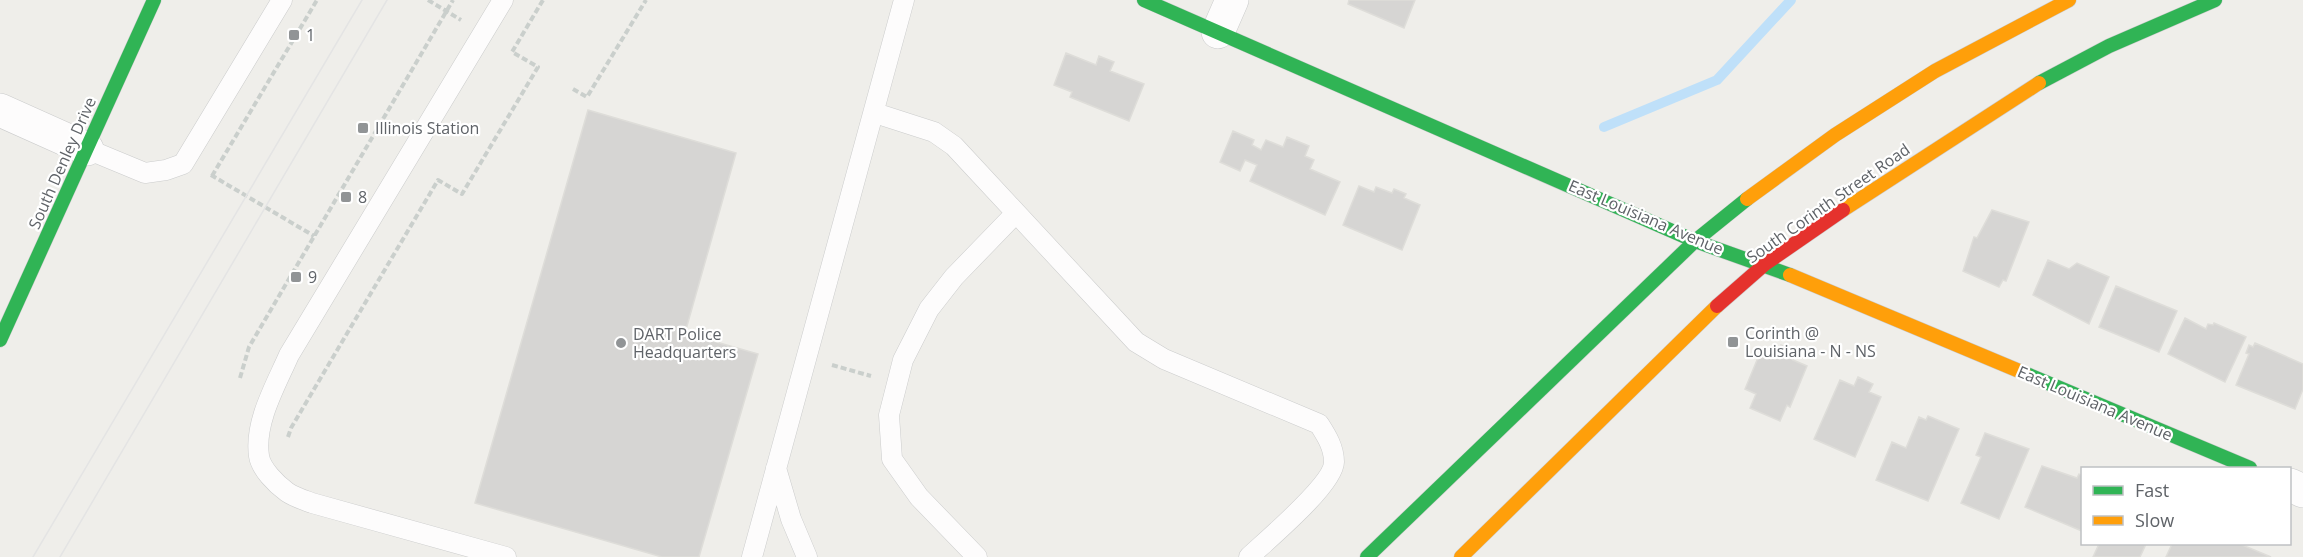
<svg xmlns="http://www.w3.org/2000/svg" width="2303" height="557" font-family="'Open Sans',sans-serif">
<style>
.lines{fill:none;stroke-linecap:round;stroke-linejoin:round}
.stream{stroke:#bfe0f9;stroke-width:10}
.building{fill:#d6d5d3;stroke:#deddd9;stroke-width:1.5}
.lane-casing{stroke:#cbcccc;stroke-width:21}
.street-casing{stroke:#cbcccc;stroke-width:34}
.fast-casing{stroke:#cacacb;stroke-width:15}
.slow-casing{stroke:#cacacb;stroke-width:15}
.jam-casing{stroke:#cacacb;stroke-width:15}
.path{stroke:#cacfcc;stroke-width:4;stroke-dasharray:6 3;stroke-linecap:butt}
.lane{stroke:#fdfcfc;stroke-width:20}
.street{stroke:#fdfcfc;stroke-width:33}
.fast{stroke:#30b455;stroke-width:14}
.slow{stroke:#ff9f0a;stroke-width:14}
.jam{stroke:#e5322d;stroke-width:14}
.tram{stroke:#e4e4e4;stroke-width:1.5}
.poi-dot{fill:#919496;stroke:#fff;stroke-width:2}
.labels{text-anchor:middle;stroke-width:4.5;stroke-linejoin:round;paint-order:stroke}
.poi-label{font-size:16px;fill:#5f6368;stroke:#fff;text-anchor:start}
.street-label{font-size:16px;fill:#5f6368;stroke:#fff}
</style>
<rect width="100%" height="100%" fill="#efeeea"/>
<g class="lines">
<!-- stream -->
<path class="stream" d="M 1604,127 L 1717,80 L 1791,0"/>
</g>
<!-- building -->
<path class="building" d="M 1349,0 L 1415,0 L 1404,28 L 1348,4 Z
M 1066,53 L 1096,65 L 1099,56 L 1114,62 L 1110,71 L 1144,84 L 1129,121 L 1070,97 L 1072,92 L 1054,85 Z
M 588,110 L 736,153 L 685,333 L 758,354 L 699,557 L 662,557 L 475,503 Z
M 1233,131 L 1254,140 L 1252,145 L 1261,150 L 1266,140 L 1283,147 L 1287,137 L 1309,146 L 1305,156 L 1314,160 L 1310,169 L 1340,182 L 1325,215 L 1250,181 L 1257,165 L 1245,160 L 1240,171 L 1220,162 Z
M 1359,186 L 1374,192 L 1376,187 L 1392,193 L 1394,189 L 1406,194 L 1404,198 L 1420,205 L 1402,250 L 1343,225 Z
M 1992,210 L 2029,222 L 2006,281 L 2003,280 L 1999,287 L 1963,271 L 1974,237 L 1977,238 Z
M 2048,260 L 2069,269 L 2077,263 L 2109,277 L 2089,324 L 2033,295 Z
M 2116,286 L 2177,311 L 2159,352 L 2099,327 Z
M 2185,318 L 2206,329 L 2208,324 L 2213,325 L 2214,323 L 2246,337 L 2225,382 L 2168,354 Z
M 2255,343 L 2303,364 L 2303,389 L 2295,409 L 2236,385 L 2249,354 L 2246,353 L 2249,345 L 2253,347 Z
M 1781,345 L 1797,352 L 1793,360 L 1807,366 L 1790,407 L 1787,405 L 1780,421 L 1750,408 L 1756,394 L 1745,389 L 1762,348 L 1777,354 Z
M 1858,377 L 1873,384 L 1869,392 L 1881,397 L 1855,457 L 1814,439 L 1840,380 L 1854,386 Z
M 1928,416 L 1959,429 L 1928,501 L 1876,480 L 1892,442 L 1906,448 L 1919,417 L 1926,420 Z
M 1985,433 L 2029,449 L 1999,519 L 1961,503 L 1981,457 L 1976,455 Z
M 2042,466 L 2077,478 L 2079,474 L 2082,476 L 2082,531 L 2025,507 Z
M 2099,544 L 2146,544 L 2140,557 L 2093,557 Z
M 2172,544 L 2240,544 L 2271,557 L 2166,557 Z"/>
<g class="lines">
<defs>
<path id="lane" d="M 503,0 L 289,355 C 276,385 254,422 259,456 C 261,469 276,484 287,492 C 294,497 304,500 312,503 L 506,557
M 875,113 L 934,132 L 954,146 L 1136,342 L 1164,359 L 1319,424 C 1326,435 1334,447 1334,462 C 1334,484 1267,540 1249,557
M 87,149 L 145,173 L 166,170 L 183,164 L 282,0
M 776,468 L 791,519 L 807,557
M 752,557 L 904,0
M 977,557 L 919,497 L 892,459 L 889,415 L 903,360 L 929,309 L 954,277 L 1016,213"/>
<path id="street" d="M 1218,32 L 1232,0
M 0,110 L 87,149
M 2290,485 L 2303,491"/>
<path id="fast" d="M 1144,0 L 1695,241 L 1790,275
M 2039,83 L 2109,46 L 2215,0
M 0,340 L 154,0
M 2024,373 L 2250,468
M 1367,557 L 1695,241 L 1747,199"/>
<path id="slow" d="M 1747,199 L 1835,135 L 1935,71 L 2069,0
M 1843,210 L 2039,83
M 1790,275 L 2024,373
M 1461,557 L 1717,306"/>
<path id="jam" d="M 1717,306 L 1765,264 L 1843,210"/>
</defs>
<!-- lane casing -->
<use href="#lane" class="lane-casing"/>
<!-- street casing -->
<use href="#street" class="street-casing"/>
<!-- fast casing -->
<use href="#fast" class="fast-casing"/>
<!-- slow casing -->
<use href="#slow" class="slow-casing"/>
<!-- jam casing -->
<use href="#jam" class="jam-casing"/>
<!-- path -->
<path class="path" d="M 428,0 L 461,20
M 573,89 L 587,97 L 646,0
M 211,175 L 314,236
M 212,176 L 317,0
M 832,365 L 871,376
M 240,378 L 249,347 L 453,0
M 288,437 L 291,428 L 438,180 L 462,194 L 538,67 L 512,52 L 543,0"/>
<!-- lane -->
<use href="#lane" class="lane"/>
<!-- street -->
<use href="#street" class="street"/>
<!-- fast -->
<use href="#fast" class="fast"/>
<!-- slow -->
<use href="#slow" class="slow"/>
<!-- jam -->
<use href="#jam" class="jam"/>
<!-- tram -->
<path class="tram" d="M 33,557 L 362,0
M 60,557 L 387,0"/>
</g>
<!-- markers -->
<g class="poi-dot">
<rect x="288" y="29" width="12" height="12" rx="3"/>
<rect x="357" y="122" width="12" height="12" rx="3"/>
<rect x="340" y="191" width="12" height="12" rx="3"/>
<rect x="290" y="271" width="12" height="12" rx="3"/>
<rect x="1727" y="336" width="12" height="12" rx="3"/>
<circle cx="621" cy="343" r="6"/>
</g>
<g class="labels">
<!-- poi labels -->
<g class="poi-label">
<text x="306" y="41">1</text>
<text x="375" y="134">Illinois Station</text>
<text x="358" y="203">8</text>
<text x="308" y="283">9</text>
<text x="1745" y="339">Corinth @<tspan x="1745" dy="18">Louisiana - N - NS</tspan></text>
<text x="633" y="340">DART Police<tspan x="633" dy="18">Headquarters</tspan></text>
</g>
<!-- street labels -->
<g class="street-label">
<text transform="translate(62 163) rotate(-66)" y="6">South Denley Drive</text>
<text transform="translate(1828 203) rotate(-35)" y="6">South Corinth Street Road</text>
<text transform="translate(1646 217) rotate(23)" y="6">East Louisiana Avenue</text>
<text transform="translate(2095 403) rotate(23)" y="6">East Louisiana Avenue</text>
</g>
</g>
<!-- legend -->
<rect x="2081" y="467" width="210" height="78" fill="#ffffff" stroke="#bfc1c3" stroke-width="1.5"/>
<rect x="2093" y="486" width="30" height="9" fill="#30b455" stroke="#bfc1c3" stroke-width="1.5"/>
<text x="2135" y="497" font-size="18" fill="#5f6368">Fast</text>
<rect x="2093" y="516" width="30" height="9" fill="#ff9f0a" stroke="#bfc1c3" stroke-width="1.5"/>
<text x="2135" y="527" font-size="18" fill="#5f6368">Slow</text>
</svg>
